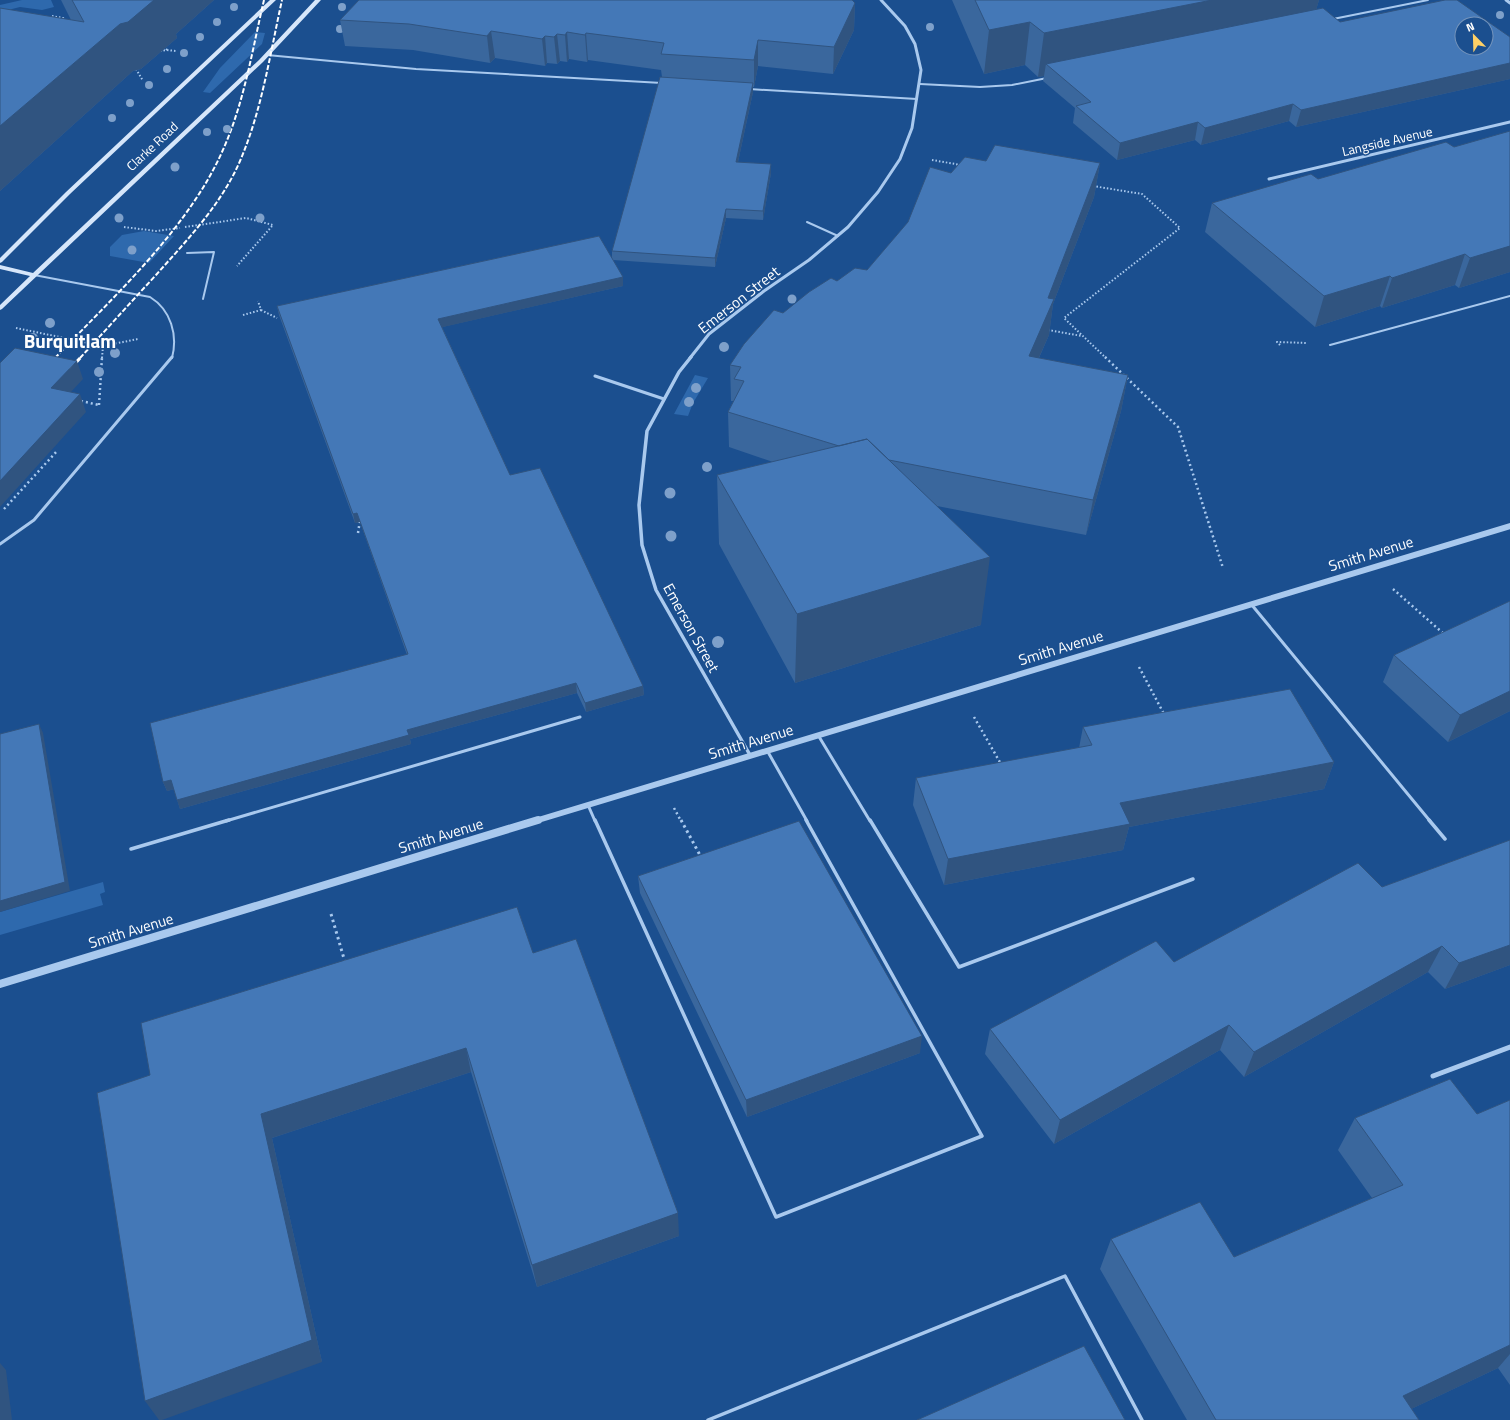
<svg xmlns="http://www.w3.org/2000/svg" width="1510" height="1420" font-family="'Titillium Web',sans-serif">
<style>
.green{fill:#2e69ad}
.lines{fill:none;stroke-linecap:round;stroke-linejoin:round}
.path-far2{stroke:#a9c9ee;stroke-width:2;stroke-dasharray:1.5 2;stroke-linecap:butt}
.path-far1{stroke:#a9c9ee;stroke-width:2.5;stroke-dasharray:2 3;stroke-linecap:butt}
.path{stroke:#a9c9ee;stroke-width:3;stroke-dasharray:2.5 3.5;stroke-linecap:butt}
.service-far2{stroke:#a9c9ee;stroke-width:2}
.service-far1{stroke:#a9c9ee;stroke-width:3}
.service{stroke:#a9c9ee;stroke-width:3.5}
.minor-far2{stroke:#a9c9ee;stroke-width:3}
.minor-far1{stroke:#a9c9ee;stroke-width:3.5}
.minor{stroke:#a9c9ee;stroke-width:5}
.tertiary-far1{stroke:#a9c9ee;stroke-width:6}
.tertiary{stroke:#a9c9ee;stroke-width:8}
.secondary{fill:#d6e6fa;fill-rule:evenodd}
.rail-far1{stroke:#fff;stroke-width:2;stroke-dasharray:5 2;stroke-linecap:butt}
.rail{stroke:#fff;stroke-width:3;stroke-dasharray:6 3;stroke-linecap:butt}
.tree{fill:#7ea0ca}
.wall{fill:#3a679d}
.shaded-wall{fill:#305480}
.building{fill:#4478b7;stroke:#305480;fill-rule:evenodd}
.labels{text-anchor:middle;stroke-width:3;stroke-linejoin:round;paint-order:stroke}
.far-street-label{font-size:13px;fill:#fff;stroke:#1b4f8f}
.street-label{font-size:15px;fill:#fff;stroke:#1b4f8f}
.district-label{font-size:19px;font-weight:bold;fill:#fff;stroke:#1b4f8f}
</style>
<rect width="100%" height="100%" fill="#1b4f8f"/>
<!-- green -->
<path class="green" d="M 22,0 L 51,0 L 54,7 L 42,10 L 20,7 L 0,12 L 0,5 Z
M 255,32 L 265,33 L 262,44 L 210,93 L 203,92 L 220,68 Z
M 144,231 L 174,236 L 149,263 L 110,256 L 110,247 L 122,235 Z
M 695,375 L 708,378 L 693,403 L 688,416 L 674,414 Z
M 103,882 L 105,892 L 100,894 L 103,905 L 0,935 L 0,912 Z"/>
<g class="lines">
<!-- path-far2 -->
<path class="path-far2" d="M 52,16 L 63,18 L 66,21
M 167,50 L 176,51
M 160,51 L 167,50 L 164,46
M 136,69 L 143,81
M 932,160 L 961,165
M 1093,186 L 1142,194 L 1180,228 L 1064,318 L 1106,358
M 124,227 L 156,231 L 180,228
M 185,227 L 246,218 L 273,225 L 237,266
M 261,310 L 277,318
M 243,315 L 261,310 L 258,301
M 16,328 L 103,346 L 138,339
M 1048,330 L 1082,336
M 1280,345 L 1277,342 L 1307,343
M 102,358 L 103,346"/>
<!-- path-far1 -->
<path class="path-far1" d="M 1105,357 L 1178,427 L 1223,568
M 81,401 L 99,405
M 99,405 L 102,357
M 4,509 L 58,450
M 358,533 L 360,520
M 1393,589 L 1444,634
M 1139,667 L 1164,714
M 974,717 L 1001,764
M 674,808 L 681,821"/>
<!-- path -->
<path class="path" d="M 681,820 L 701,857
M 331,914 L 345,962"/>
<!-- service-far2 -->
<path class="service-far2" d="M 1333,19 L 1428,0
M 267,55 L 416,69 L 662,83
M 920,84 L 980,87 L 1012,85 L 1047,78
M 749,89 L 917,99
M 807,222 L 838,236
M 187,253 L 214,252 L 203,299
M 34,275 L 150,297 C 171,310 178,335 172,358
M 1330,345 L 1510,296"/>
<!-- service-far1 -->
<path class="service-far1" d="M 595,376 L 664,399
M 0,544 L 34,520 L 172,357
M 1251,604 L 1430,821
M 818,735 L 870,821
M 768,752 L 807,821
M 588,805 L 595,821
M 226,821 L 580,717"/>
<!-- service -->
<path class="service" d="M 595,820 L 776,1217 L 982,1136 L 806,820
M 870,820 L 959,967 L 1193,879
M 1429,820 L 1445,839
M 131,849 L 229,820
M 708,1420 L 1065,1276 L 1142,1420"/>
<!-- minor-far2 -->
<path class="minor-far2" d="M 1506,0 L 1510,3
M 1269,179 L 1510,122
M 690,358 L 709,334 L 764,291 L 809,260 L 848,227 L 878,192 L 900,159 L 912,128 L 921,70 L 915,44 L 905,26 L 881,0"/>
<!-- minor-far1 -->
<path class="minor-far1" d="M 691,357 L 679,372 L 647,431 L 639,505 L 642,545 L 656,590 L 750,755"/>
<!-- minor -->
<path class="minor" d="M 1433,1076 L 1510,1047"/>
<!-- tertiary-far1 -->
<path class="tertiary-far1" d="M 535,821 L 1510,526"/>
<!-- tertiary -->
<path class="tertiary" d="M 0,984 L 538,820"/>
<!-- secondary -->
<path class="secondary" d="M 270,0 L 276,0 L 70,194 L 2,262 L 0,263 L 0,258 L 66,192 Z
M 315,0 L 321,0 L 263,62 L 2,309 L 0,310 L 0,305 L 30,276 L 0,269 L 0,265 L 33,273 L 259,60 Z"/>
<!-- rail-far1 -->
<path class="rail-far1" d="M 55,358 C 113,297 187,230 222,152 C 244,104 252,51 264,0
M 80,358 C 105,331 130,303 156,275 C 187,240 221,205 240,161 C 262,110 270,54 282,0"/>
<!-- rail -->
<path class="rail" d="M 48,365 L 55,357
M 70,369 L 81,357"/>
</g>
<!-- trees -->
<g class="tree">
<circle cx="234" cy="7" r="4"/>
<circle cx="342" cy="7" r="4"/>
<circle cx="1500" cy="15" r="4"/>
<circle cx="217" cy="22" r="4"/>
<circle cx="930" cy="27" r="4"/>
<circle cx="340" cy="29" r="4"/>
<circle cx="200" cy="37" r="4"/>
<circle cx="184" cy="53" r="4"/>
<circle cx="167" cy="69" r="4"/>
<circle cx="149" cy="85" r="4"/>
<circle cx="130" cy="103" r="4"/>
<circle cx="112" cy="118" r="4"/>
<circle cx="227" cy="129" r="4"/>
<circle cx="207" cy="132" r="4"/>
<circle cx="175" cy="167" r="4.5"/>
<circle cx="119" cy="218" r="4.5"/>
<circle cx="260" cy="218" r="4.5"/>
<circle cx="132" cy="250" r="4.5"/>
<circle cx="792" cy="299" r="4.5"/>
<circle cx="50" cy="323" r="5"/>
<circle cx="33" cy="338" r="5"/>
<circle cx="724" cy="347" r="5"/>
<circle cx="115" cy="353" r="5"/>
<circle cx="99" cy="372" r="5"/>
<circle cx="696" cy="388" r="5"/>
<circle cx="689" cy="402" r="5"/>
<circle cx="707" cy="467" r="5"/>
<circle cx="670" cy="493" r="5.5"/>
<circle cx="671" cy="536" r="5.5"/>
<circle cx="718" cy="642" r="6"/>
</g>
<!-- wall -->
<path class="wall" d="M 61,0 L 214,0 L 176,34 L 177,38 L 141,69 L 133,71 L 0,191 L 0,8 L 71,20 Z
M 952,0 L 1319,0 L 1316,10 L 1340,22 L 1510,37 L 1510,79 L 1296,127 L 1289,121 L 1201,145 L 1195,140 L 1117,160 L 1073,123 L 1075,108 L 1043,81 L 1044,76 L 1038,77 L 1025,65 L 984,74 Z
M 855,3 L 854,30 L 833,74 L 758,66 L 754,87 L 753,87 L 753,92 L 738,162 L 771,173 L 763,220 L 726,218 L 715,267 L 613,260 L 623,286 L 442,327 L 510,475 L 643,686 L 644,695 L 586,712 L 577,693 L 410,739 L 411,744 L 180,809 L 174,789 L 167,791 L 163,782 L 407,655 L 360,522 L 355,523 L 279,315 L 277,306 L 612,260 L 612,251 L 662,77 L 661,70 L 588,60 L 587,62 L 569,59 L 567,62 L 560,61 L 557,64 L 547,63 L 545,66 L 495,58 L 490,63 L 413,50 L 345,46 L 340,20 Z
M 986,161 L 1100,163 L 1094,197 L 1053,304 L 1049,335 L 1039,358 L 1128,375 L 1121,411 L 1086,535 L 937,506 L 981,625 L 795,683 L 719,544 L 717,475 L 773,462 L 729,447 L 728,412 L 734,401 L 731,401 L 730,365 L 783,313 L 837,281 L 867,270 L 951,173 Z
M 1318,179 L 1510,272 L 1459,288 L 1455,285 L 1382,308 L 1380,306 L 1315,327 L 1205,232 L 1212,203 Z
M 1510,601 L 1510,711 L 1448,742 L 1383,682 L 1394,655 Z
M 1083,727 L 1334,762 L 1324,789 L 1129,827 L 1123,850 L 944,885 L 913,805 L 916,778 L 1079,748 Z
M 1510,840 L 1510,965 L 1445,989 L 1428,972 L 1244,1077 L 1220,1050 L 1054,1144 L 985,1054 L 990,1029 L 1174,962 L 1382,887 Z
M 638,876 L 920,1053 L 747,1117 L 640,893 Z
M 533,953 L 679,1236 L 537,1287 L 471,1072 L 272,1138 L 322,1362 L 97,1093 Z
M 1510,1100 L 1510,1385 L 1498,1368 L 1411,1409 L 1419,1420 L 1187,1420 L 1100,1269 L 1111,1239 L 1234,1257 L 1372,1198 L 1338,1150 L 1355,1118 L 1477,1114 Z"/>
<!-- shaded-wall -->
<path class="shaded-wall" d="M 154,0 L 214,0 L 176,34 L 177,38 L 141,69 L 133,71 L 0,191 L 0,126 L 120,24 Z
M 1212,0 L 1319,0 L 1313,21 L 1046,64 L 1044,76 L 1038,77 L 1044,33 Z
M 855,3 L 854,30 L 833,74 L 834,47 Z
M 1030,22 L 1025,65 L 984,74 L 989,30 Z
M 491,31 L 495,58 L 490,63 L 487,36 Z
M 567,32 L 569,59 L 567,62 L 565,35 Z
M 586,33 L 588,60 L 587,62 L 585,35 Z
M 557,34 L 560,61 L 557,64 L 554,37 Z
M 545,36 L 547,63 L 545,66 L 542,39 Z
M 758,40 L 758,66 L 754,87 L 754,60 Z
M 1510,63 L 1510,79 L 1296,127 L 1301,110 Z
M 753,83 L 753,92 L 736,171 L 736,162 Z
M 1293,104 L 1289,121 L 1201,145 L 1205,128 Z
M 1198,122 L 1195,140 L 1117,160 L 1120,143 Z
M 1100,163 L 1094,197 L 1053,304 L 1049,335 L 1024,391 L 1029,356 L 1048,298 Z
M 771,164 L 771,173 L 763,220 L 763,211 Z
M 726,209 L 726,218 L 715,267 L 715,258 Z
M 1510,246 L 1510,272 L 1459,288 L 1470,258 Z
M 1465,254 L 1455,285 L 1382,308 L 1392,278 Z
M 1390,276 L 1380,306 L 1315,327 L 1324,296 Z
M 623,277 L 623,286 L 439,328 L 438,319 Z
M 77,361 L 83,379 L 58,406 L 51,388 Z
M 1128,375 L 1121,411 L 1086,535 L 1093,500 Z
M 80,394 L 86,412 L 0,507 L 0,481 Z
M 357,513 L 360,522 L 355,523 L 353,514 Z
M 990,557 L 981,625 L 795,683 L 797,614 Z
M 576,683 L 577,693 L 410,739 L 411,744 L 180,809 L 177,800 L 407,730 Z
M 643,686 L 644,695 L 586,712 L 585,703 Z
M 1510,691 L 1510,711 L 1448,742 L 1460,715 Z
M 39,724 L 43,733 L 70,891 L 0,912 L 0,901 Z
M 1334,762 L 1324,789 L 1129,827 L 1123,850 L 944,885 L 948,859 L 1120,803 Z
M 171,780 L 175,789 L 167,791 L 163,782 Z
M 1510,945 L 1510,965 L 1445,989 L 1459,963 Z
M 1442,946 L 1428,972 L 1244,1077 L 1254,1052 Z
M 1229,1025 L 1220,1050 L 1054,1144 L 1060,1120 Z
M 922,1036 L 920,1053 L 747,1117 L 746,1100 Z
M 466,1048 L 471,1072 L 272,1138 L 322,1362 L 162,1420 L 159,1420 L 145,1401 L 261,1114 Z
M 678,1213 L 679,1236 L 537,1287 L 532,1265 Z
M 1510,1345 L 1510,1354 L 1498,1368 L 1388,1420 L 1403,1396 Z
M 0,1363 L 6,1370 L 12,1420 L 0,1420 Z"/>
<!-- building -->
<path class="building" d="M 72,0 L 154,0 L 128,22 L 120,24 L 0,126 L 0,8 L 84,22 Z
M 359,0 L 852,0 L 855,3 L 834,47 L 758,40 L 754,60 L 661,54 L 664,43 L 586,33 L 585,35 L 567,32 L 565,35 L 557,34 L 554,37 L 545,36 L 542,39 L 491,31 L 487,36 L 409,24 L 340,20 Z
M 975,0 L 1212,0 L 1044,33 L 1030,22 L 989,30 Z
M 1445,0 L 1457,0 L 1510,37 L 1510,63 L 1301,110 L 1293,104 L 1205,128 L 1198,122 L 1120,143 L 1076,106 L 1091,102 L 1046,64 L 1323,8 L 1340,22 ZM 1462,24 L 1486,24 L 1486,48 L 1462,48 Z
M 660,77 L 753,83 L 736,162 L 771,164 L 763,211 L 726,209 L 715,258 L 612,251 Z
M 1510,131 L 1510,246 L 1470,258 L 1465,254 L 1392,278 L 1390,276 L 1324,296 L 1212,203 L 1311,174 L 1318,179 L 1446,142 L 1454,147 Z
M 995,145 L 1100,163 L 1048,298 L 1054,299 L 1029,356 L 1128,375 L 1093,500 L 889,460 L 867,439 L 839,446 L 728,412 L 744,381 L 734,379 L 741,367 L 730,365 L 744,344 L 774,310 L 783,313 L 809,292 L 831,278 L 837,281 L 855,268 L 867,270 L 908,222 L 930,167 L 951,173 L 965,157 L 986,161 Z
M 599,236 L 623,277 L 438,319 L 510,475 L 540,468 L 643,686 L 585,703 L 576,683 L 407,730 L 409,735 L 177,800 L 171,780 L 163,782 L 150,723 L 408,654 L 357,513 L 353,514 L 277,306 Z
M 15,348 L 77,361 L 51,388 L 80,394 L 0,481 L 0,363 Z
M 867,439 L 990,557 L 797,614 L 717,475 Z
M 1510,601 L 1510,691 L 1460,715 L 1394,655 Z
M 1290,689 L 1334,762 L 1120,803 L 1130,824 L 948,859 L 916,778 L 1092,745 L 1083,727 Z
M 39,724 L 65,882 L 0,901 L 0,734 Z
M 799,821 L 922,1036 L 746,1100 L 638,876 Z
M 1510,840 L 1510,945 L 1459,963 L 1442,946 L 1254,1052 L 1229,1025 L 1060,1120 L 990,1029 L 1156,941 L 1174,962 L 1358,863 L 1382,887 Z
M 517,907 L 533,953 L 576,939 L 678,1213 L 532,1265 L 466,1048 L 261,1114 L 312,1340 L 145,1401 L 97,1093 L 150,1075 L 141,1023 Z
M 1450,1079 L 1477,1114 L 1510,1100 L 1510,1345 L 1403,1396 L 1419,1420 L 1216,1420 L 1111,1239 L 1200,1202 L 1234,1257 L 1403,1185 L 1355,1118 Z
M 1084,1346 L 1125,1420 L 917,1420 Z"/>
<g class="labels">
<!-- far-street labels -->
<g class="far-street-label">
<text transform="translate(1387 141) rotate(-13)" y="5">Langside Avenue</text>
<text transform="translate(152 146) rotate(-43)" y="5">Clarke Road</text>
</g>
<!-- street labels -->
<g class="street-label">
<text transform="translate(739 300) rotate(-38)" y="5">Emerson Street</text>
<text transform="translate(1371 554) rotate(-17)" y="5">Smith Avenue</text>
<text transform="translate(691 628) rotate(61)" y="5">Emerson Street</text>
<text transform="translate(1061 648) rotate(-17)" y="5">Smith Avenue</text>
<text transform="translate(751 742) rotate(-17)" y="5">Smith Avenue</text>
<text transform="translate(441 836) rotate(-17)" y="5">Smith Avenue</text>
<text transform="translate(131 931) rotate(-17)" y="5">Smith Avenue</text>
</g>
<!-- district labels -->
<g class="district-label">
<text x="70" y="348">Burquitlam</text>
</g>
</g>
<!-- north arrow -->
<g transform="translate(1474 36) rotate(337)"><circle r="19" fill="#1b4f8f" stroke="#7695bc"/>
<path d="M0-3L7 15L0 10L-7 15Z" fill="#ffd166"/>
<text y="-6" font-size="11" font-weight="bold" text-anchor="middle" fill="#ffffff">N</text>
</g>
</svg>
